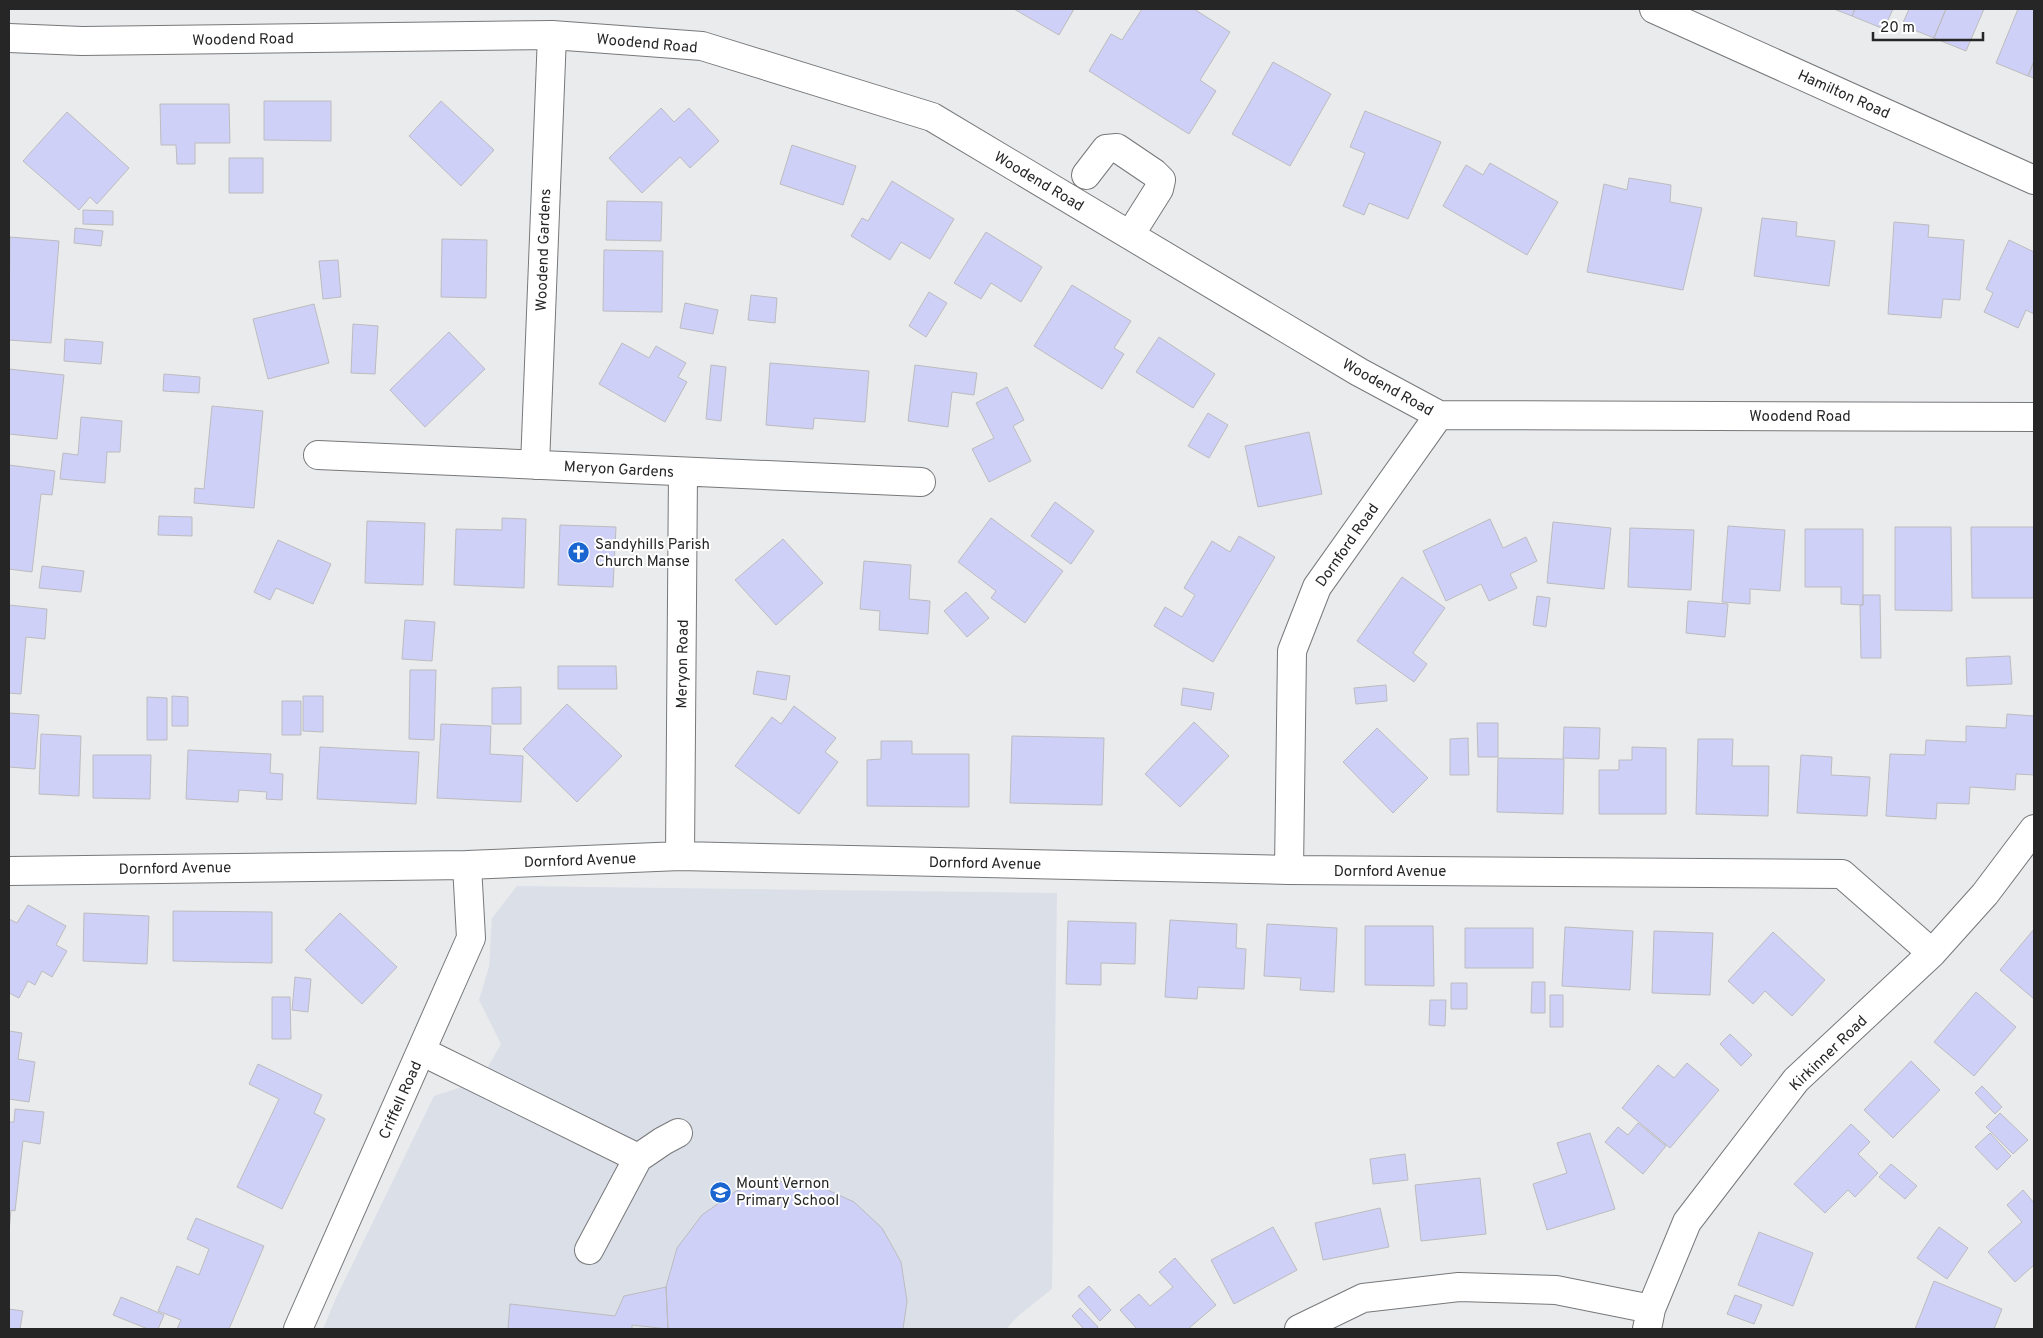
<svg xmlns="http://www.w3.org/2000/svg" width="2043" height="1338" font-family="Overpass,sans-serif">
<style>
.built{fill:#dbdfe8}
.building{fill:#cfd0f8;stroke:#bcbcbe}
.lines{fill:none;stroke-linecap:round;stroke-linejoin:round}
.minor-casing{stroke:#77787a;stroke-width:30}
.minor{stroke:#fff;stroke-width:28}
.labels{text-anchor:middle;stroke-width:4;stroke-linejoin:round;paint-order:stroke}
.street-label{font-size:15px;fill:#262627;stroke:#fff}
.poi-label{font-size:15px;fill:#262627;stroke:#fff;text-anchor:start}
</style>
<rect width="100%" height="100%" fill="#eaebed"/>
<!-- built -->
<path class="built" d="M 517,886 L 1057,893 L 1052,1289 L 1018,1316 L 1006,1329 L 323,1329 L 335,1300 L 434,1096 L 480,1081 L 501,1044 L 479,1000 L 489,967 L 492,918 Z"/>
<!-- building -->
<path class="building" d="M 1014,9 L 1074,9 L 1059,35 Z
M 1142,9 L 1194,9 L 1230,32 L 1200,80 L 1216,91 L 1189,134 L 1089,71 L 1111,34 L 1122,40 Z
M 1834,9 L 1855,9 L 1852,16 Z
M 1855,9 L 1893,9 L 1884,29 L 1852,16 Z
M 1909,9 L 1946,9 L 1934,38 L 1902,25 Z
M 1946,9 L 1984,9 L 1966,51 L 1934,38 Z
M 2018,9 L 2034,9 L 2034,61 L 2028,76 L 1996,63 Z
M 2034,61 L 2034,78 L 2028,76 Z
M 1273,62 L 1331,94 L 1290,166 L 1232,134 Z
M 264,101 L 331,101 L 331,141 L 264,140 Z
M 441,101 L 494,150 L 461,186 L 409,136 Z
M 160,104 L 229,104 L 230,143 L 195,143 L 195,164 L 177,164 L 176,145 L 161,145 Z
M 661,108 L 674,122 L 689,108 L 719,141 L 690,168 L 680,157 L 642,193 L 609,158 Z
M 1365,111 L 1441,142 L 1408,219 L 1369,203 L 1364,215 L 1343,206 L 1365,153 L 1350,147 Z
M 67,112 L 129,168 L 97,204 L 90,197 L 79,210 L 23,161 Z
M 792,145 L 856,166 L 843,205 L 780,184 Z
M 229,158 L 263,158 L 263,193 L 229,193 Z
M 1490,163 L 1558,202 L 1527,255 L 1443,206 L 1466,165 L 1483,175 Z
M 1629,178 L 1671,185 L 1670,202 L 1702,208 L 1683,290 L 1587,272 L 1604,184 L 1627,190 Z
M 892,181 L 954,219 L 930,259 L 901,242 L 890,260 L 851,236 L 862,218 L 868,221 Z
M 607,201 L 662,202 L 661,241 L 606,240 Z
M 83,210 L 113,211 L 113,225 L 83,224 Z
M 1762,218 L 1797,222 L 1796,236 L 1835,241 L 1829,286 L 1754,276 Z
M 1894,222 L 1929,225 L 1928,237 L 1964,240 L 1960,300 L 1943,299 L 1941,318 L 1888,314 Z
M 75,228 L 103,231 L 101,246 L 74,243 Z
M 986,232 L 1042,267 L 1021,302 L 991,283 L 981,299 L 954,283 Z
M 10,237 L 59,241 L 51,343 L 9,340 Z
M 442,239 L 487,240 L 486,298 L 441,297 Z
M 2009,240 L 2034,252 L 2034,314 L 2026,310 L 2018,328 L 1984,312 L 1993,293 L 1986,289 Z
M 604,250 L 663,251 L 662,312 L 603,311 Z
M 338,260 L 341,297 L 323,299 L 319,261 Z
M 1072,285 L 1131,321 L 1114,348 L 1124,354 L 1102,389 L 1034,346 Z
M 929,292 L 947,303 L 926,337 L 909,326 Z
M 751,295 L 777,298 L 775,323 L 748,320 Z
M 685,303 L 718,310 L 713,334 L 680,328 Z
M 314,304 L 329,363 L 268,379 L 253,319 Z
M 353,324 L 378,326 L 375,374 L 351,373 Z
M 449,332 L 485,369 L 425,427 L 390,390 Z
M 1159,337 L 1215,374 L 1193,408 L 1136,372 Z
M 65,339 L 103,342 L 101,364 L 64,361 Z
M 622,343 L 649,358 L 656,346 L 686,363 L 678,377 L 687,382 L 665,422 L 599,384 Z
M 770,363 L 869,371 L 865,422 L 814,418 L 813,429 L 766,425 Z
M 711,365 L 726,367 L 721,421 L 706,419 Z
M 915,365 L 977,373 L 974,395 L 952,392 L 948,427 L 908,421 Z
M 9,369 L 64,375 L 57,439 L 9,434 Z
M 164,374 L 200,377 L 199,393 L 163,391 Z
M 1007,387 L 1024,420 L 1013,426 L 1031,461 L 989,482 L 972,449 L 994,438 L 976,403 Z
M 212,406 L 263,411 L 254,508 L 194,503 L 195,488 L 204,489 Z
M 1208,413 L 1228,425 L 1209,458 L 1188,446 Z
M 81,417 L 122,421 L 120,452 L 107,452 L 105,483 L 60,479 L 63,453 L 78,455 Z
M 1309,432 L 1322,494 L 1258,507 L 1245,446 Z
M 9,465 L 55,471 L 52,495 L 41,494 L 32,572 L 9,569 Z
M 1055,502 L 1094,531 L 1071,564 L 1031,536 Z
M 159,516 L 192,517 L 192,536 L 158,535 Z
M 502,518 L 526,519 L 524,588 L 454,585 L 456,529 L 502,530 Z
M 991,518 L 1063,571 L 1025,623 L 991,598 L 996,591 L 958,562 Z
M 1490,519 L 1503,548 L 1526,537 L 1537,561 L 1510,574 L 1517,588 L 1489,601 L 1481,584 L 1446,601 L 1423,551 Z
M 367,521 L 425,523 L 423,585 L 365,583 Z
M 1553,522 L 1611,528 L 1604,589 L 1547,583 Z
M 560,525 L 616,527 L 613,587 L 558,585 Z
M 1728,526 L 1785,530 L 1780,591 L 1750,589 L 1750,604 L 1722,602 Z
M 1895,527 L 1951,527 L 1952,611 L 1895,610 Z
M 1971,527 L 2034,527 L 2034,598 L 1972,598 Z
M 1630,528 L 1694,530 L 1691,590 L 1628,587 Z
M 1805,529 L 1863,529 L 1863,605 L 1841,604 L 1841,587 L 1805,587 Z
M 1239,536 L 1275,557 L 1213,662 L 1154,626 L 1165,607 L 1182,617 L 1195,595 L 1184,588 L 1212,541 L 1230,552 Z
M 783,539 L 823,583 L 776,625 L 735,580 Z
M 278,540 L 331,564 L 313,604 L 276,588 L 270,600 L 254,592 Z
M 864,561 L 911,565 L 909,599 L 930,601 L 928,634 L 879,630 L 880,611 L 860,609 Z
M 42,566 L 84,571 L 81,592 L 39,588 Z
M 1402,577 L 1445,608 L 1413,653 L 1427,664 L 1414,682 L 1357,641 Z
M 966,592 L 989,618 L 967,637 L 944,611 Z
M 1863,595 L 1880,595 L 1881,658 L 1861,658 L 1860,605 L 1863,605 Z
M 1537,596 L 1550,598 L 1546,627 L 1533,625 Z
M 1688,601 L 1728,604 L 1725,637 L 1686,633 Z
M 9,605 L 47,609 L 45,639 L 26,637 L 21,694 L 9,693 Z
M 405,620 L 435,622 L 432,661 L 402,659 Z
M 2010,656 L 2012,684 L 1967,686 L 1966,658 Z
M 558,666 L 616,666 L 617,689 L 558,689 Z
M 410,670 L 436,670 L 434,740 L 409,739 Z
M 757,671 L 790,676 L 786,700 L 753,694 Z
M 1386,685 L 1387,701 L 1356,704 L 1354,688 Z
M 521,687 L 521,724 L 492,724 L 492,688 Z
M 1183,688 L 1214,693 L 1211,710 L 1181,705 Z
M 172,696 L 188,697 L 188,726 L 172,726 Z
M 303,696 L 323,696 L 323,732 L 303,731 Z
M 147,697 L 167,698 L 167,740 L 147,740 Z
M 282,701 L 301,701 L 301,735 L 282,735 Z
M 567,704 L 622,756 L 577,802 L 523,749 Z
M 794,706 L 836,738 L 825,752 L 838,762 L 799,814 L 735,766 L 772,717 L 781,724 Z
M 9,713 L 39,715 L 35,769 L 9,767 Z
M 2007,714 L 2034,716 L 2034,775 L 2016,774 L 2015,790 L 1970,787 L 1969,804 L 1937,803 L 1936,819 L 1886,816 L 1890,754 L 1925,755 L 1926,740 L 1966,742 L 1966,726 L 2006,728 Z
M 1194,722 L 1229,756 L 1180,807 L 1145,774 Z
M 1477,723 L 1498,723 L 1498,757 L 1478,757 Z
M 441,724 L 491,726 L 490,754 L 523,756 L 521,802 L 437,798 Z
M 1564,727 L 1600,728 L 1599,759 L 1563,758 Z
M 1377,728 L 1428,778 L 1393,813 L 1343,762 Z
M 41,734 L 81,736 L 79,796 L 39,794 Z
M 1012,736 L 1104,738 L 1102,805 L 1010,803 Z
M 1468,738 L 1469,775 L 1450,775 L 1450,739 Z
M 1698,739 L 1733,739 L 1732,766 L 1769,766 L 1768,816 L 1696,814 Z
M 881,741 L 912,741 L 912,754 L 969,754 L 969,807 L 867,806 L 867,760 L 881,759 Z
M 320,747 L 419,752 L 416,804 L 317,799 Z
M 1632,747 L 1666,748 L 1666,814 L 1599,814 L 1599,770 L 1619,770 L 1619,760 L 1632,760 Z
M 188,750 L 271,754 L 270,773 L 283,774 L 282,800 L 266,799 L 267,792 L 239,790 L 238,802 L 186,799 Z
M 93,755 L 151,755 L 150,799 L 93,798 Z
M 1801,755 L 1832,757 L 1831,775 L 1870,777 L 1867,816 L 1797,813 Z
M 1498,758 L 1564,759 L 1563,814 L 1497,812 Z
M 28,905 L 66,926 L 56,945 L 67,951 L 52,977 L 42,971 L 35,985 L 28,981 L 19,998 L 9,993 L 9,919 L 17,923 Z
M 173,911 L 272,912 L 272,963 L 173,961 Z
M 84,913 L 149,916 L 147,964 L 83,961 Z
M 340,913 L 397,967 L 362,1004 L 305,950 Z
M 1170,920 L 1237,924 L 1236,948 L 1246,949 L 1244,989 L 1198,987 L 1197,999 L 1165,997 Z
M 1068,921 L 1136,923 L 1135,964 L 1101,963 L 1101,985 L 1066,984 Z
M 1267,924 L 1337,928 L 1334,992 L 1300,990 L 1301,978 L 1264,976 Z
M 1365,926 L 1433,926 L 1434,986 L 1365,985 Z
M 1565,927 L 1633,931 L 1630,990 L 1562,986 Z
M 1465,928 L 1533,928 L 1533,968 L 1465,968 Z
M 2034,929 L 2034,999 L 2000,970 Z
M 1654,931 L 1713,933 L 1710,995 L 1652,993 Z
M 1773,932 L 1825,980 L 1792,1016 L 1765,991 L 1753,1004 L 1728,981 Z
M 295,977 L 311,979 L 308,1012 L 292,1010 Z
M 1532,982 L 1545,982 L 1545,1013 L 1531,1013 Z
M 1451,983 L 1467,983 L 1467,1009 L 1451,1009 Z
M 1976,992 L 2016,1027 L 1974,1076 L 1934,1042 Z
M 1550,995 L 1563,995 L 1563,1027 L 1550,1027 Z
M 272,997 L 290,997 L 291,1039 L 272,1039 Z
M 1430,1000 L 1446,1000 L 1445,1026 L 1429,1025 Z
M 9,1031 L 22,1033 L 18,1059 L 35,1062 L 29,1102 L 9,1099 Z
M 1730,1034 L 1752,1055 L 1741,1066 L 1720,1044 Z
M 1911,1061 L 1940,1090 L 1893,1138 L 1864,1110 Z
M 1687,1063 L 1719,1090 L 1670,1148 L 1622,1108 L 1658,1065 L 1674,1078 Z
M 258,1064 L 322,1095 L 314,1113 L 325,1119 L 282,1209 L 237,1187 L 279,1099 L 249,1084 Z
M 1982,1086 L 2002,1107 L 1995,1114 L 1975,1093 Z
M 15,1109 L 44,1112 L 40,1144 L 23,1141 L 15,1211 L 11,1210 L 9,1233 L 9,1122 L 14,1122 Z
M 2000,1113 L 2028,1140 L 2013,1154 L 1986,1127 Z
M 1638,1123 L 1666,1146 L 1643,1174 L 1605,1142 L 1618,1127 L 1628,1135 Z
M 1851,1124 L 1870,1142 L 1858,1154 L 1878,1173 L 1855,1197 L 1848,1190 L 1825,1213 L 1794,1184 Z
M 1590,1133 L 1615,1209 L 1547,1230 L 1533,1184 L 1567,1173 L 1557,1143 Z
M 1990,1133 L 2011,1156 L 1997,1170 L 1975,1147 Z
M 1405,1154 L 1408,1180 L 1373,1184 L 1370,1159 Z
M 1891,1164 L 1917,1186 L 1905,1199 L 1879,1177 Z
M 1480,1178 L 1486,1234 L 1421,1241 L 1415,1185 Z
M 776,1181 L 817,1185 L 854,1202 L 882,1228 L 901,1262 L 907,1301 L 903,1329 L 668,1329 L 666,1287 L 677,1248 L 702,1215 L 736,1191 Z
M 2023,1190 L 2034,1203 L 2034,1265 L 2015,1282 L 1988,1252 L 2022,1222 L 2007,1205 Z
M 1380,1208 L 1389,1247 L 1323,1260 L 1315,1223 Z
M 196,1218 L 264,1246 L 229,1329 L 177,1329 L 181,1320 L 158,1311 L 177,1266 L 199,1275 L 209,1249 L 187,1239 Z
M 1273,1227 L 1297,1270 L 1234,1304 L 1211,1260 Z
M 1939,1227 L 1968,1248 L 1947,1279 L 1917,1258 Z
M 1759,1232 L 1813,1253 L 1793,1306 L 1738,1285 Z
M 1175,1258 L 1216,1305 L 1188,1329 L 1137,1329 L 1120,1310 L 1139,1294 L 1150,1306 L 1173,1287 L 1159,1272 Z
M 1934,1281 L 2002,1309 L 1994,1329 L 1915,1329 Z
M 1089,1286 L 1111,1310 L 1100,1321 L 1078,1296 Z
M 666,1287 L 668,1329 L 632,1325 L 632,1329 L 508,1329 L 510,1304 L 615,1316 L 624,1296 Z
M 1735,1295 L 1762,1305 L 1754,1324 L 1727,1314 Z
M 121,1297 L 164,1315 L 158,1329 L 148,1329 L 113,1315 Z
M 1080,1308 L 1098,1327 L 1096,1329 L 1084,1329 L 1072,1316 Z
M 9,1309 L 23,1311 L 20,1329 L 9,1329 Z"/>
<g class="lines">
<defs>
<path id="minor" d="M 1654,9 L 2034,180
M 9,38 L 82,41 L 552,35 L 702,46 L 932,117 L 1359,372 L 1439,415 L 2034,417
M 1086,175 L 1106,149 L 1117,148 L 1154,173 L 1161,180 L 1159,189 L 1130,235
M 318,455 L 921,482
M 535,465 L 552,35
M 680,856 L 683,472
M 1289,870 L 1292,651 L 1317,587 L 1439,415
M 9,871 L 467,865 L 680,856 L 1289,870 L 1842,874 L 1932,953
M 421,1051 L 638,1158 L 589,1250
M 638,1158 L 663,1141 L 678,1133
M 298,1329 L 471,938 L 467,865
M 1299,1329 L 1363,1298 L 1459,1287 L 1556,1290 L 1651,1309
M 1647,1329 L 1651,1309 L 1687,1222 L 1796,1080 L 1932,953 L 1985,894 L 2034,829"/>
</defs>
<!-- minor casing -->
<use href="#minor" class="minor-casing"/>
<!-- minor -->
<use href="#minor" class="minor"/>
</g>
<!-- icons -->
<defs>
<symbol id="church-disc" viewBox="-11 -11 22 22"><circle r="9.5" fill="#1a65d0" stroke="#fff"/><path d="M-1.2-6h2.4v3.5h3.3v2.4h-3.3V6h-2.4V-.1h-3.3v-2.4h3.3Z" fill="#fff"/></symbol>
<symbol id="school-disc" viewBox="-11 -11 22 22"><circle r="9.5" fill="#1a65d0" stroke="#fff"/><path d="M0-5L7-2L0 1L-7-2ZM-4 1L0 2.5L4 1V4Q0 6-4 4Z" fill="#fff"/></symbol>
</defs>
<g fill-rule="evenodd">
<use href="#church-disc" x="566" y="540" width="25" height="25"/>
<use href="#school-disc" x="708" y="1180" width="25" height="25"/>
</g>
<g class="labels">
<!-- street labels -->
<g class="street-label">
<text transform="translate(243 39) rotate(-1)" y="5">Woodend Road</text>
<text transform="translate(647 43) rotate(5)" y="5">Woodend Road</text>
<text transform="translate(1844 94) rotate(24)" y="5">Hamilton Road</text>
<text transform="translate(1039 181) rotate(31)" y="5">Woodend Road</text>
<text transform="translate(543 250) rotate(-88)" y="5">Woodend Gardens</text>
<text transform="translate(1388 387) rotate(29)" y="5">Woodend Road</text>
<text x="1800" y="421">Woodend Road</text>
<text transform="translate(619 469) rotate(3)" y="5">Meryon Gardens</text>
<text transform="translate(1347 545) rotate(-55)" y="5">Dornford Road</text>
<text transform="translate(682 664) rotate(-89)" y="5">Meryon Road</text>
<text transform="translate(580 860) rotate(-2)" y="5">Dornford Avenue</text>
<text transform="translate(985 863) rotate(1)" y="5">Dornford Avenue</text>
<text transform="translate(175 868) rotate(-1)" y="5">Dornford Avenue</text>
<text x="1390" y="876">Dornford Avenue</text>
<text transform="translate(1828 1053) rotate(-44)" y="5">Kirkinner Road</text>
<text transform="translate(400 1100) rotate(-66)" y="5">Criffell Road</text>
</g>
<!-- poi labels -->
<g class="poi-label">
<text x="595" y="549">Sandyhills Parish<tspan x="595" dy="17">Church Manse</tspan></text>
<text x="736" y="1188">Mount Vernon<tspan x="736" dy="17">Primary School</tspan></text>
</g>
</g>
<!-- border -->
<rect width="2043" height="1338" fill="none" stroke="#262627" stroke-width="20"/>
<!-- scale -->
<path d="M1873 32v8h110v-8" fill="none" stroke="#262627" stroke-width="2.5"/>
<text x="1880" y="32" font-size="15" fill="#262627" stroke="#ffffff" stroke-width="4" paint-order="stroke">20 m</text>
</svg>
